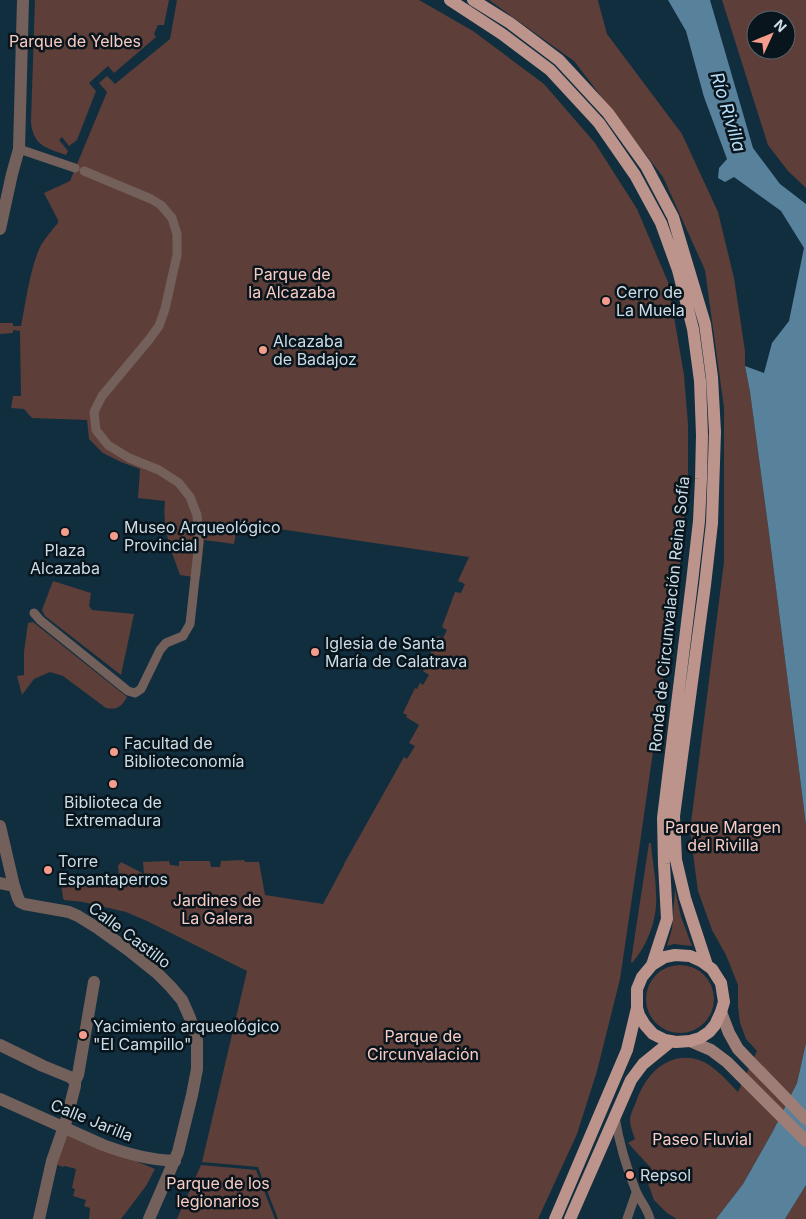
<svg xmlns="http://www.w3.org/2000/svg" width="806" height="1219" font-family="Inter,sans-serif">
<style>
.green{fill:#5e3e38;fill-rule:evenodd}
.water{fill:#58819b}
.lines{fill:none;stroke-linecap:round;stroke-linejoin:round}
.lane{stroke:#74605b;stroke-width:9}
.street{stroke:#74605b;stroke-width:12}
.secondary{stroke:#9d7d76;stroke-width:12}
.primary{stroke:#bd948b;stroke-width:12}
.poi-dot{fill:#f49d8c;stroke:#09151c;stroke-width:2}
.labels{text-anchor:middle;stroke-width:5;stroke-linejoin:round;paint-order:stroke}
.park-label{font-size:16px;fill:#facbc2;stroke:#09151c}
.poi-label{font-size:16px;fill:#cddde8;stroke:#09151c;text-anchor:start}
.street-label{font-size:16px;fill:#cddde8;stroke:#09151c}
.water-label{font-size:18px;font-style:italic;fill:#b5dcf6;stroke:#09151c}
</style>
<rect width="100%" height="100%" fill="#112e3f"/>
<!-- green -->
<path class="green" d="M 35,0 L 169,0 L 164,25 L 158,25 L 154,34 L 156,37 L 114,73 L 108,66 L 89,83 L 96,91 L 77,140 L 69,146 L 62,137 L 59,140 L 68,151 L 66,155 C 47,148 33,146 31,122 Z
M 177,0 L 419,0 L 473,31 L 544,84 L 595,143 L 637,209 L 668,282 L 684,375 L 688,424 L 688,474 L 680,562 L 638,857 L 620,979 L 597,1071 L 577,1134 L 538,1219 L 278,1219 L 258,1167 L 202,1162 L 247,971 L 147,921 L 126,912 L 83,902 L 64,900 L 63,898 L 60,876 L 80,884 L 115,879 L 119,876 L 118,866 L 121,862 L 144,874 L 143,862 L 169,861 L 170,865 L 179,866 L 179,861 L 210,861 L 211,867 L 220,867 L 221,861 L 244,860 L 245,862 L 259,862 L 265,895 L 323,904 L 344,865 L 344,864 L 404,757 L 407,759 L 415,746 L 409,743 L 419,725 L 406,717 L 407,715 L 403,713 L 415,688 L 417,689 L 420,683 L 423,685 L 429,675 L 423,671 L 438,636 L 443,638 L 447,630 L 442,627 L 455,592 L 461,593 L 465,584 L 458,581 L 469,557 L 238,523 L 234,544 L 204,540 L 200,578 L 180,575 C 171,549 162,530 165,501 L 138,498 L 140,469 L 121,462 L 103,453 L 89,439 L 87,420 L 32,418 L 24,409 L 11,408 L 13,396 L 21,396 L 20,331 L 13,330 L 13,333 L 0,334 L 0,323 L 13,323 L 13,326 L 21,326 C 26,301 30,268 41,245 C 46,237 52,230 58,223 L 58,220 L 44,193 L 70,181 L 107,92 L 99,83 L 107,76 L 115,84 L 170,39 Z
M 489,0 L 598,0 L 598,1 L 607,34 L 682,134 L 718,212 L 734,278 L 745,351 L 745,366 L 750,392 L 769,533 L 806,825 L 806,1043 L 797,1083 L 773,1131 L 743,1184 L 716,1219 L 677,1219 L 667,1213 L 654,1200 L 648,1183 L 651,1168 L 628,1143 L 635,1139 C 633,1133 630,1126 630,1120 C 630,1115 634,1107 636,1102 C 645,1075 668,1050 699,1060 C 714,1065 727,1081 738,1092 L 757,1051 L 746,1039 L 740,1023 L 738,1006 L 738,985 L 726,955 L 712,930 L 698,891 L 690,831 L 724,562 L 724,408 L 705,270 L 663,177 L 574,61 Z
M 722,0 L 806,0 L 806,188 L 788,171 L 768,145 ZM 756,20 L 786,20 L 786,50 L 756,50 Z
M 53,581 L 91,593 L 89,606 L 92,610 L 134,614 L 121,675 L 45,616 L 42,610 Z
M 33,622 L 127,697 C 121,707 118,710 106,708 L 63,676 L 50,672 L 34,679 L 22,695 L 17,676 L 24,675 L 24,652 L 28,623 Z
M 649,843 L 651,843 C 652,860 656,877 656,894 C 658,917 648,945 632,963 L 631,961 Z
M 675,889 L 681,917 L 692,946 L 674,944 L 667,946 L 672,929 Z
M646 999a34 34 0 1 1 68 0a34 34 0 1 1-68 0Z
M 66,1132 L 155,1169 L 146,1186 L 121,1219 L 89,1219 L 90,1208 L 84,1206 L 86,1200 L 73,1196 L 75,1189 L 72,1188 L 76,1169 L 65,1166 L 63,1167 L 55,1164 Z
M 201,1165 L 256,1170 L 275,1219 L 177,1219 Z
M 806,1185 L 806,1219 L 785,1219 Z"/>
<!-- water -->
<path class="water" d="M 668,0 L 710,0 L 753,148 L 780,184 L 806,204 L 806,825 L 769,533 L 750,392 L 745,366 L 764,373 L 772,343 L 789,321 L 804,248 L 781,211 L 734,177 L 725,182 L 718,178 L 719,168 L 727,159 L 704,97 L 686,31 Z
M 806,1043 L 806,1185 L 785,1219 L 716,1219 L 743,1184 L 773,1131 L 797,1083 Z"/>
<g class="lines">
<!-- lane -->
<path class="lane" d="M 19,149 L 75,168
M 34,613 L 40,620 L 128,691 L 135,693 L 141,689 L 160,650 L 166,643 L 183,636 L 190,624 L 199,542 L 197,515 L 190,497 L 179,483 L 159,470 L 129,458 L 108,445 L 96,430 L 94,412 L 102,396 L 148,341 L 159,326 L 165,309 L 177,255 L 177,234 L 172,218 L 161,205 L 151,199 L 84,171
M 615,1117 C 619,1142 626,1167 636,1191 C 640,1201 647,1207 650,1219
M 627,1219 L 636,1193"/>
<!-- street -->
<path class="street" d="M 0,229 L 12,174 L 19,149 L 23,0
M 0,826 L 14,886 L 18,898 L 20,902 L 24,904 L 69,912 L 78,916 L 99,929 L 127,949 L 157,973 L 170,986 L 182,1000 L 190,1018 L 197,1040 L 197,1069 L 192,1095 L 178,1152 L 149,1219
M 0,883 L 14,886
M 0,1045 L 43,1066 L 70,1077 L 75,1081
M 0,1099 L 103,1145 C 127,1154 149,1160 175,1161
M 39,1219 L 52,1161 L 66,1121 L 75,1086 L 75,1081 L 78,1075 L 94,982"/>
<!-- secondary -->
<path class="secondary" d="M 721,1012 L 729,1033 L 738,1049 L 806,1119
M 690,1041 L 711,1050 L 727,1062 L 806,1141"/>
<!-- primary -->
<path class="primary" d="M 450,0 L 502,34 L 550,70 L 599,123 L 635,175 L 661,223 L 678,270 L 693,329 L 700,381 L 702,435 L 701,479 L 699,521 L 692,582 L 663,818 L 664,864 L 667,919 L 652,965 L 642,977 L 637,989 L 637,1008 L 639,1015 L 645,1025 L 653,1034 L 665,1040 L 676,1042 L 690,1041 L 700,1038 L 709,1032 L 715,1025 L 721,1012 L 724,1002 L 721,983 L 712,969 L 701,961 L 690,956 L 675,955 L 665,957 L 652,965
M 473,0 L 510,23 L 559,60 L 608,113 L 646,166 L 673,217 L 705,324 L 712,377 L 715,432 L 712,523 L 705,585 L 674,816 L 676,860 L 685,898 L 707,965
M 555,1219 L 564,1198 L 627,1050 L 637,1008
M 570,1219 L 631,1080 L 643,1064 L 670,1042"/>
</g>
<!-- markers -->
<g class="poi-dot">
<circle cx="606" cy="301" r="5"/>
<circle cx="263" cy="350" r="5"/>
<circle cx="65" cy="532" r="5"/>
<circle cx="114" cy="536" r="5"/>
<circle cx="315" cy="652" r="5"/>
<circle cx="114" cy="752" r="5"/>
<circle cx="113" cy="784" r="5"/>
<circle cx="48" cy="870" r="5"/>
<circle cx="83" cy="1035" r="5"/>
<circle cx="630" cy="1175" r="5"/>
</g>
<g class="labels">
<!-- park labels -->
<g class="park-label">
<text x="75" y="47">Parque de Yelbes</text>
<text x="292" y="280">Parque de<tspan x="292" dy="18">la Alcazaba</tspan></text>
<text x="723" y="833">Parque Margen<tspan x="723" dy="18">del Rivilla</tspan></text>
<text x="217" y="906">Jardines de<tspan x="217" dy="18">La Galera</tspan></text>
<text x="423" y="1042">Parque de<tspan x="423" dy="18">Circunvalación</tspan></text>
<text x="702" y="1145">Paseo Fluvial</text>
<text x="218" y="1189">Parque de los<tspan x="218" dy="18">legionarios</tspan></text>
</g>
<!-- poi labels -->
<g class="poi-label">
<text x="616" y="298">Cerro de<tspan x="616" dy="18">La Muela</tspan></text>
<text x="273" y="347">Alcazaba<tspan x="273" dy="18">de Badajoz</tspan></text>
<text x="124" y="533">Museo Arqueológico<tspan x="124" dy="18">Provincial</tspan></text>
<text x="65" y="556" text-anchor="middle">Plaza<tspan x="65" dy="18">Alcazaba</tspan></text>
<text x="325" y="649">Iglesia de Santa<tspan x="325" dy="18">María de Calatrava</tspan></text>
<text x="124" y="749">Facultad de<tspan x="124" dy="18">Biblioteconomía</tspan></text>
<text x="113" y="808" text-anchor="middle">Biblioteca de<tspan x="113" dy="18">Extremadura</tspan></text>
<text x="58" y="867">Torre<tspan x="58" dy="18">Espantaperros</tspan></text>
<text x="93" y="1032">Yacimiento arqueológico<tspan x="93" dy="18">"El Campillo"</tspan></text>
<text x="640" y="1181">Repsol</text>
</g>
<!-- street labels -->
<g class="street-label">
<text transform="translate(669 614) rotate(-84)" y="6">Ronda de Circunvalación Reina Sofía</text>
<text transform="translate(130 935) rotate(37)" y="6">Calle Castillo</text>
<text transform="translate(92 1120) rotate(22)" y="6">Calle Jarilla</text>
</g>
<!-- water labels -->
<g class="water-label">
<text transform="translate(728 112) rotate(73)" y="6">Río Rivilla</text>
</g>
</g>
<!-- north arrow -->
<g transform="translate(771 35) rotate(46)"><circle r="24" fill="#09151c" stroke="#57656e"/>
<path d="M0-4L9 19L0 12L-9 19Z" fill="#f49d8c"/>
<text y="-8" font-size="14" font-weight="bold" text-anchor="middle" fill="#cddde8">N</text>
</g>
</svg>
